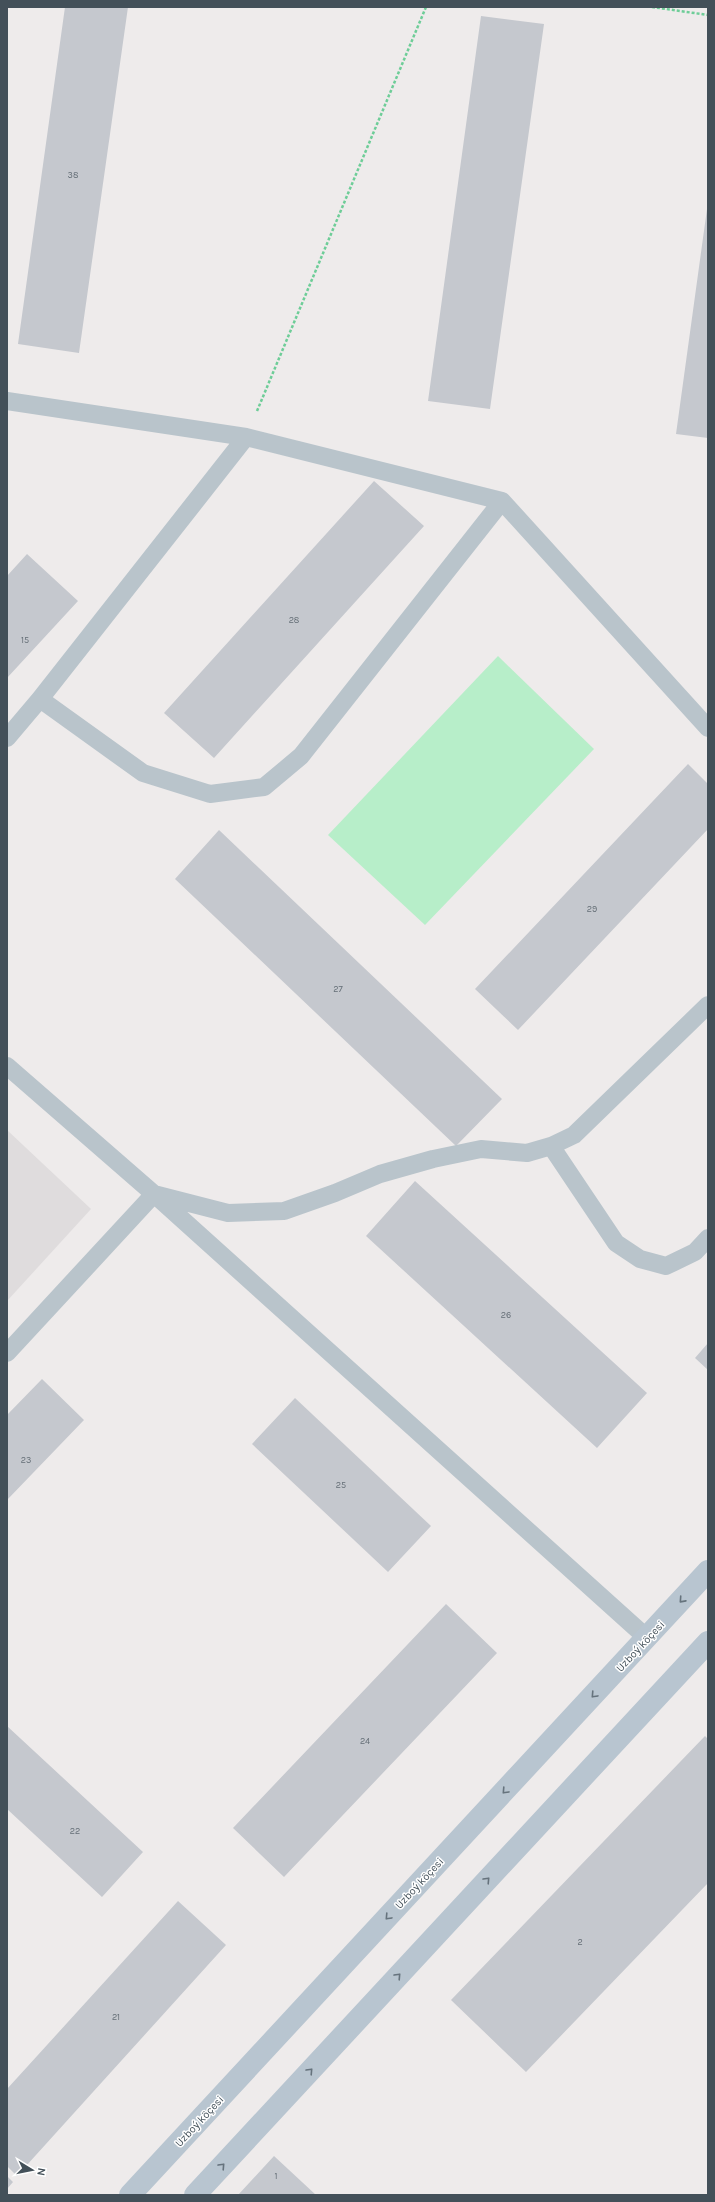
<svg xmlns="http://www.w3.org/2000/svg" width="715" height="2202" font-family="Karla,sans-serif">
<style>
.education{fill:#dfdcdd}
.green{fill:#b7eec9}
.building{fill:#c5c8ce}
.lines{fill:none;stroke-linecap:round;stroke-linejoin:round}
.path{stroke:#6ecd98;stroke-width:2.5;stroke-dasharray:3 2;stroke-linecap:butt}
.lane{stroke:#b9c4cb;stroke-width:18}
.secondary{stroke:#b8c5d0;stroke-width:22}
.oneway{stroke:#66737d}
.labels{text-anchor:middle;stroke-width:3;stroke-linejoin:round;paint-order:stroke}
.number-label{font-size:9px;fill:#646e76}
.street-label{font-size:11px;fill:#435059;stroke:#fff}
</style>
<rect width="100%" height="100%" fill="#eeebeb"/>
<!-- education -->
<path class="education" d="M 7,1130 L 91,1209 L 7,1301 Z"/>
<!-- green -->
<path class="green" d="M 498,656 L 594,749 L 425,925 L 328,835 Z"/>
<!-- building -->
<path class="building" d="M 65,7 L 128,7 L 79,353 L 18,344 Z
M 481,16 L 544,24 L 490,409 L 428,401 Z
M 707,209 L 708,210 L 708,438 L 676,434 Z
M 374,481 L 424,526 L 214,758 L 164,713 Z
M 27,554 L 78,601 L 7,678 L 7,576 Z
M 688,764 L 708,784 L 708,829 L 518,1030 L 475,989 Z
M 219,830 L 502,1099 L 456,1146 L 175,879 Z
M 415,1181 L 647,1393 L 597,1448 L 366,1236 Z
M 708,1343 L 708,1370 L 695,1358 Z
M 42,1379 L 84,1420 L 7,1500 L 7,1415 Z
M 295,1398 L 431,1526 L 388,1572 L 252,1444 Z
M 446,1604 L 497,1653 L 284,1877 L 233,1828 Z
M 7,1726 L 143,1852 L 102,1897 L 7,1809 Z
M 705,1736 L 708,1739 L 708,1883 L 526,2072 L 451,2000 Z
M 178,1901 L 226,1945 L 17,2176 L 7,2166 L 7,2089 Z
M 274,2156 L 316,2195 L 238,2195 Z
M 7,2176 L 13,2182 L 7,2189 Z"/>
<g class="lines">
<!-- path -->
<path class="path" d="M 652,7 L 708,15
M 257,411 L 426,7"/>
<!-- lane -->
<path class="lane" d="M 7,401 L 246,437 L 502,501 L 708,728
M 40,699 L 143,773 L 210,794 L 264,787 L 301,756 L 502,501
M 7,738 L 40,699 L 246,437
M 7,1066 L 154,1194 L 647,1638
M 551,1146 L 616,1243 L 640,1259 L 666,1266 L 695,1252 L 708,1238
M 7,1353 L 154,1194 L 228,1213 L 284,1211 L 335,1193 L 380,1174 L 433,1159 L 481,1149 L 527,1153 L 551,1146 L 574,1135 L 708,1005"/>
<!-- secondary -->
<path class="secondary" d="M 130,2195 L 708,1571
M 195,2195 L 708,1642"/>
</g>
<!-- one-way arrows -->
<defs><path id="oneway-chevron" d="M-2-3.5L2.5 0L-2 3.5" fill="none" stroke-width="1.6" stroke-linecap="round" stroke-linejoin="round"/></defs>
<g class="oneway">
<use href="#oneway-chevron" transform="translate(682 1600) rotate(132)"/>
<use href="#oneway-chevron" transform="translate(594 1695) rotate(133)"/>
<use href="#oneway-chevron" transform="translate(505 1791) rotate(133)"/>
<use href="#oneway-chevron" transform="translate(487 1880) rotate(-47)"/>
<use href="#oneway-chevron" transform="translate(388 1917) rotate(133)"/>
<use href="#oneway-chevron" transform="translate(398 1976) rotate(-47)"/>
<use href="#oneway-chevron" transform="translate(310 2071) rotate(-47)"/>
<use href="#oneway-chevron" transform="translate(222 2166) rotate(-47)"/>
</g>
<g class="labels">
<!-- number labels -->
<g class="number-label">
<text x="73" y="178">38</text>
<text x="294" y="623">28</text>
<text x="25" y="643">15</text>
<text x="592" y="912">29</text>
<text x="338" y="992">27</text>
<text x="506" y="1318">26</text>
<text x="26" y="1463">23</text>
<text x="341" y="1488">25</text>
<text x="365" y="1744">24</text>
<text x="75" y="1834">22</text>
<text x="580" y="1945">2</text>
<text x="116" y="2020">21</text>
<text x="276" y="2179">1</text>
</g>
<!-- street labels -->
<g class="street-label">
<text transform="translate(640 1646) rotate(-47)" y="4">Uzboý köçesi</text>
<text transform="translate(419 1883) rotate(-47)" y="4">Uzboý köçesi</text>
<text transform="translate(199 2121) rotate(-47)" y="4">Uzboý köçesi</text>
</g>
</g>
<!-- border -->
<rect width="715" height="2202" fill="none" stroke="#435059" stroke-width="16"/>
<!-- north arrow -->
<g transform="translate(32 2170) rotate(100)" stroke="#ffffff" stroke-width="3" paint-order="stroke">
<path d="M0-3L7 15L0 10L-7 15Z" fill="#435059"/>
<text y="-6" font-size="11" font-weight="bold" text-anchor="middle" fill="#435059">N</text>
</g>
</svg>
